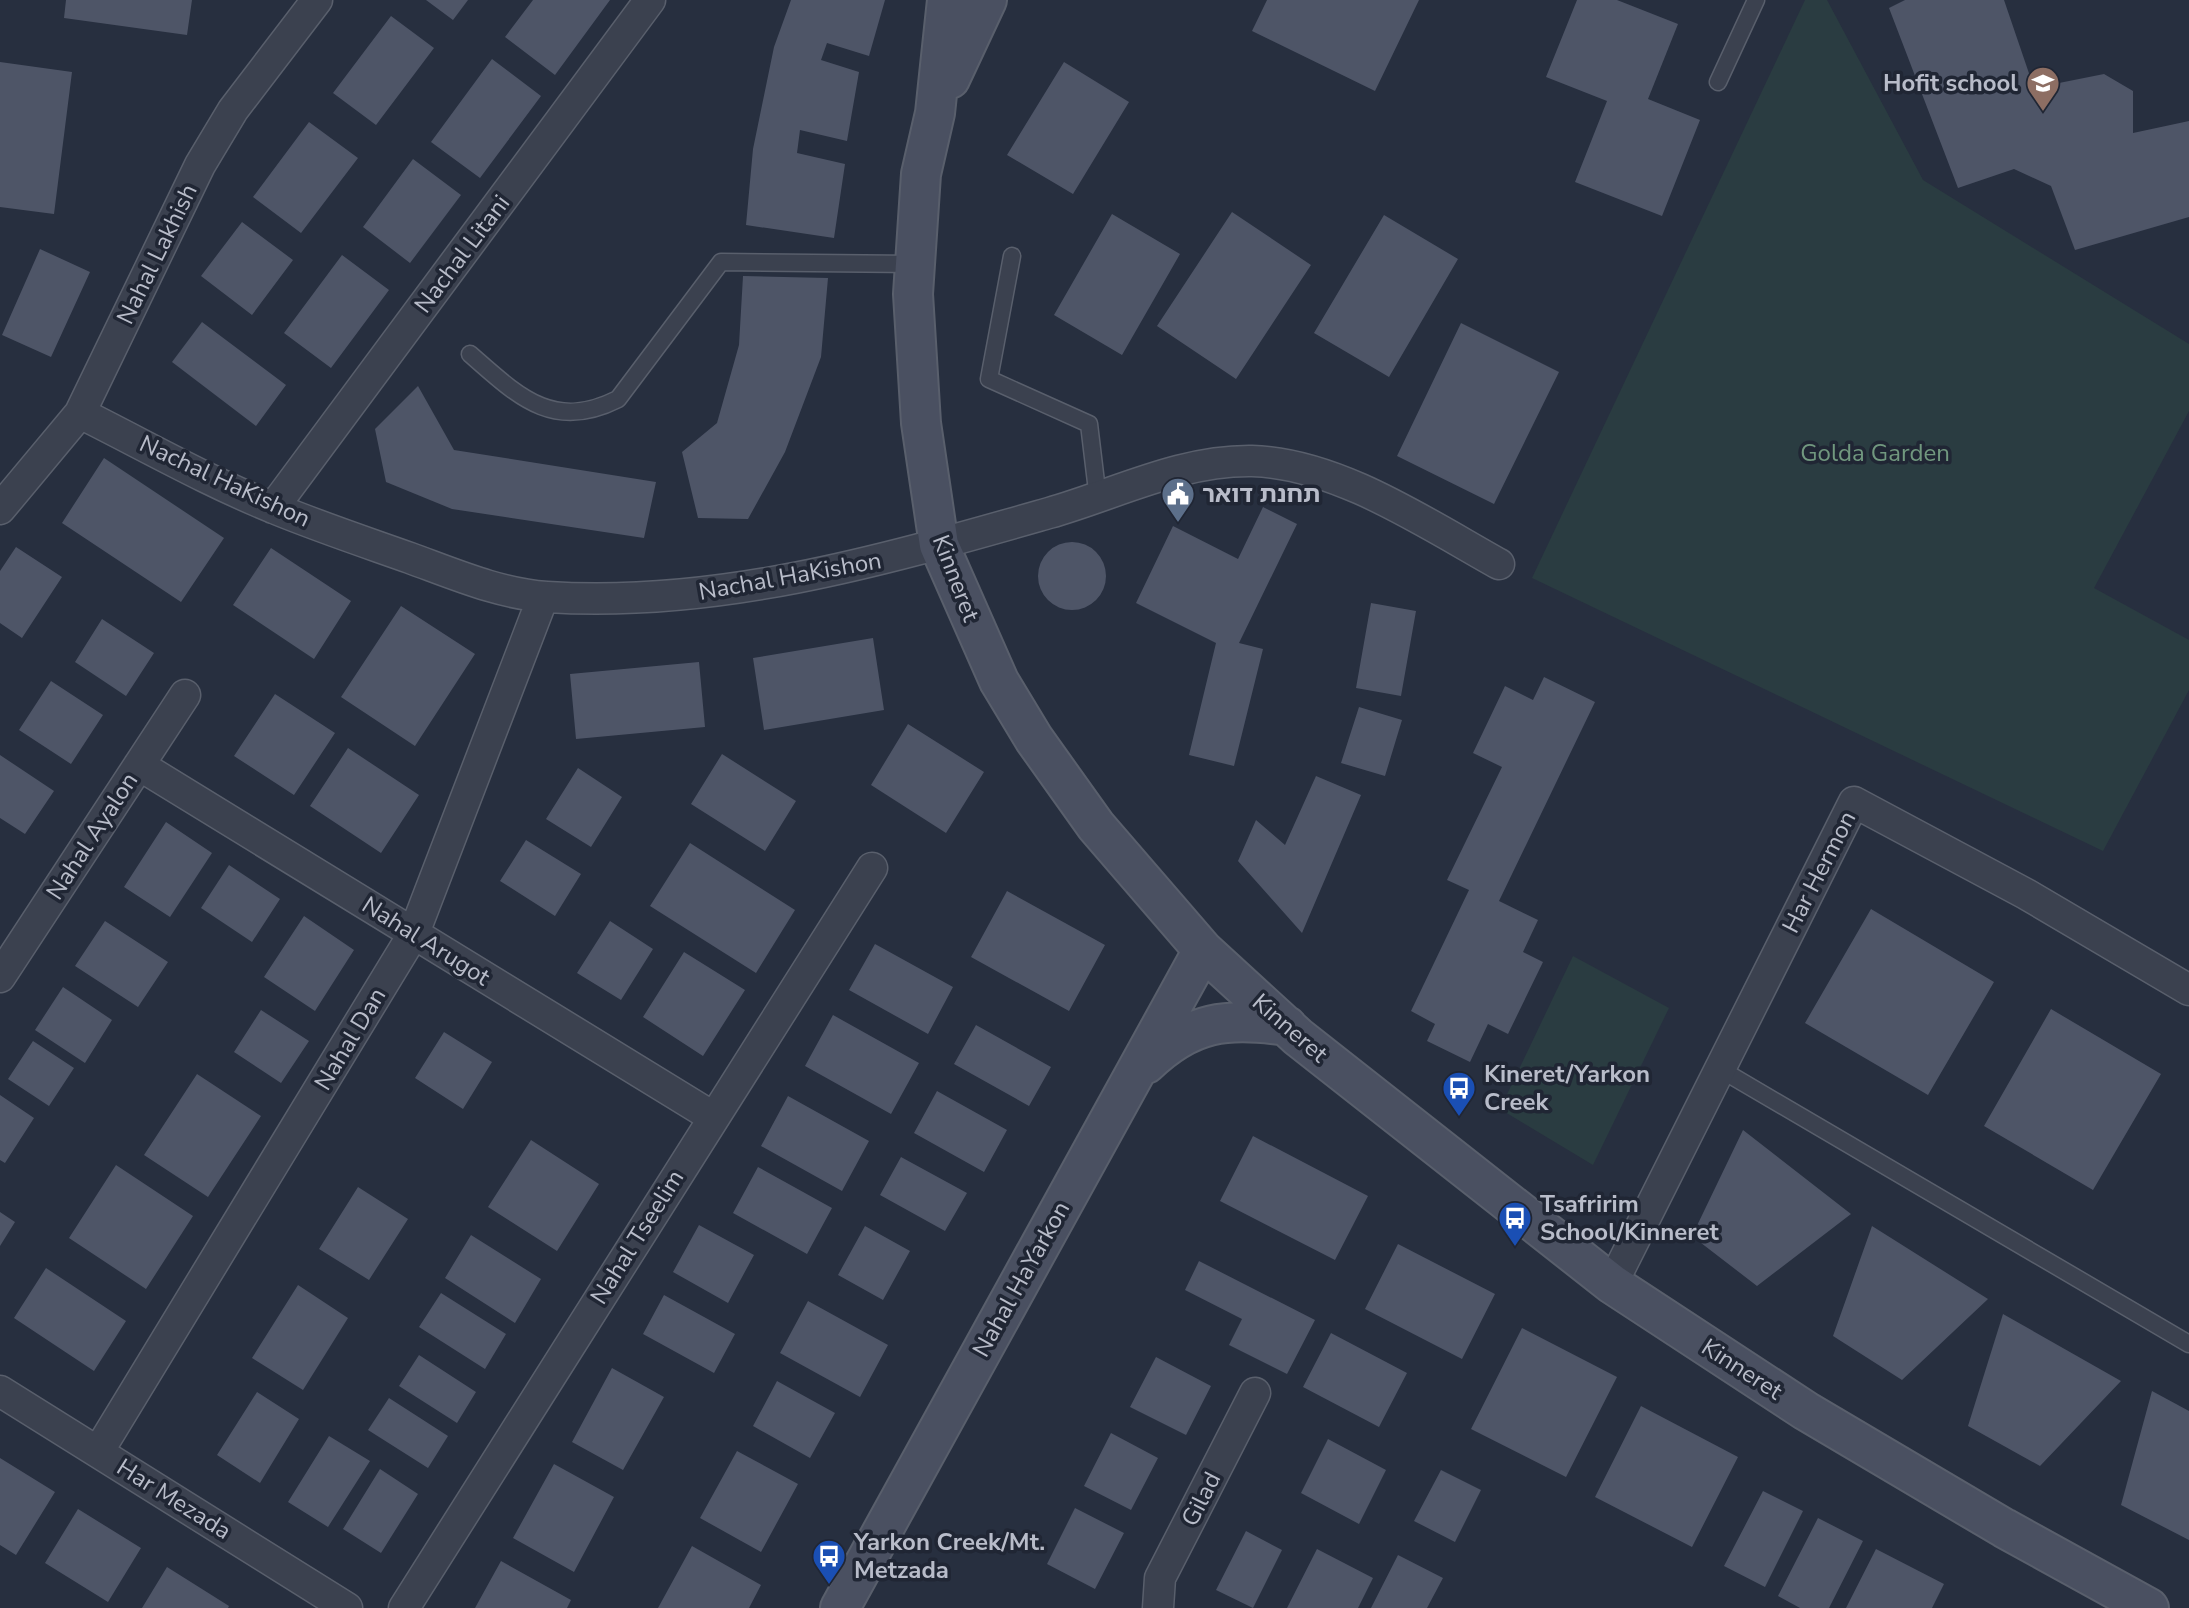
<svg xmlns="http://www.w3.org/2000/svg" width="2189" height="1608" font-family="'Nunito Sans','Noto Sans Hebrew',sans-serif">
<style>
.green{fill:#2a3c41}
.building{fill:#4e5567}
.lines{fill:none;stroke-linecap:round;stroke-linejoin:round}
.lane-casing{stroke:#595f6c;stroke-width:19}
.street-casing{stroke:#595f6c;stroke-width:33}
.secondary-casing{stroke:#595f6c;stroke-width:42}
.lane{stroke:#3b414f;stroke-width:16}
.street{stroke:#3b414f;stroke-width:30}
.secondary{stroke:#4a5061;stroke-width:38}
.labels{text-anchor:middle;stroke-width:7;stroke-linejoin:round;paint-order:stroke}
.poi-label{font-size:24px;font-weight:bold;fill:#b8bcc9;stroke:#202634;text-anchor:start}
.street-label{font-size:24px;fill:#b8bcc9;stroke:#202634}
.park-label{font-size:24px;fill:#71987f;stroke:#202634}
</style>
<rect width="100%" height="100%" fill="#272f3f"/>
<!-- green -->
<path class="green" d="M 1805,0 L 1827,0 L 1923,180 L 2189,344 L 2189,411 L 2094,588 L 2189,640 L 2189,690 L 2103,851 L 1532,578 Z
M 1573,956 L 1669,1008 L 1593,1165 L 1500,1109 Z"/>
<!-- building -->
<path class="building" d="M 66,0 L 192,0 L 187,35 L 64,18 Z
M 426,0 L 468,0 L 453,20 Z
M 533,0 L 610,0 L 555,75 L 505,37 Z
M 791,0 L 885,0 L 869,56 L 827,43 L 821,60 L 859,72 L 847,141 L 800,130 L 797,153 L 845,164 L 834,238 L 746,225 L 753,149 L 774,47 Z
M 1267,0 L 1419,0 L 1375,91 L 1252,31 Z
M 1577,0 L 1617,0 L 1678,24 L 1648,99 L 1700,120 L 1662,216 L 1575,182 L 1607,101 L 1546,77 Z
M 1905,0 L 2004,0 L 2034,88 L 2104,74 L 2133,91 L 2133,133 L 2189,121 L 2189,217 L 2075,250 L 2051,186 L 2014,169 L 1958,188 L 1889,8 Z
M 391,16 L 434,48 L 376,125 L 333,93 Z
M 492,59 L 541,96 L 480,178 L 431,142 Z
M 0,62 L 72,72 L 54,214 L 0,207 Z
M 1064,62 L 1129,102 L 1073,194 L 1007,155 Z
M 309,122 L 358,158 L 301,233 L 253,197 Z
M 413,159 L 461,195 L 410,263 L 363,227 Z
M 1232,212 L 1311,265 L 1236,379 L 1157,326 Z
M 1112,214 L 1180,254 L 1122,355 L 1054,315 Z
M 1384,215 L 1458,259 L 1389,377 L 1314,333 Z
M 242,222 L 293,260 L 252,315 L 201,276 Z
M 40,249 L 90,272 L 51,357 L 2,335 Z
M 342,255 L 389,290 L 331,368 L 284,333 Z
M 743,276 L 828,278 L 821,357 L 785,452 L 748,519 L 698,518 L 682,452 L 717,423 L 739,345 Z
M 202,322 L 286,385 L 256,426 L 172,362 Z
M 1461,323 L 1559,372 L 1494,504 L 1397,456 Z
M 418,386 L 454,450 L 656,482 L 644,538 L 452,509 L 386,482 L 375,429 Z
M 104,458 L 224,538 L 181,602 L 62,523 Z
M 1263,507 L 1297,524 L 1239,643 L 1263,649 L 1234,766 L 1189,755 L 1216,643 L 1136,603 L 1173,526 L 1238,559 Z
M1038 576a34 34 0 1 1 68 0a34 34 0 1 1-68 0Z
M 16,547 L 62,577 L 22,638 L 0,623 L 0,571 Z
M 271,548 L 351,601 L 314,659 L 233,605 Z
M 1371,603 L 1416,611 L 1401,696 L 1356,688 Z
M 401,606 L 475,654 L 415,746 L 341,697 Z
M 102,619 L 154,653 L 126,696 L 75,662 Z
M 873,638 L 884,710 L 764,730 L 753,658 Z
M 699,662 L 705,727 L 576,739 L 570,674 Z
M 1544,677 L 1595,702 L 1499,901 L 1538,920 L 1523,952 L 1543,962 L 1508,1034 L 1488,1024 L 1470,1062 L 1427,1041 L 1435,1024 L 1411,1011 L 1469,890 L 1447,880 L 1502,767 L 1473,753 L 1505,686 L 1533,700 Z
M 51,681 L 103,715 L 71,764 L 19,730 Z
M 275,694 L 335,733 L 294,795 L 234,756 Z
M 1359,707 L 1402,720 L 1385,776 L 1341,763 Z
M 908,724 L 984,772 L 946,833 L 871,785 Z
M 348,748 L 419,795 L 381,853 L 310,806 Z
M 722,754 L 796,801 L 765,851 L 691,804 Z
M 0,755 L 54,791 L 25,834 L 0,818 Z
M 578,768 L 622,797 L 591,847 L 546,819 Z
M 1316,776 L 1361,795 L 1302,933 L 1238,861 L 1256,820 L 1285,845 Z
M 166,822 L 212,853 L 170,917 L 124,887 Z
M 526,840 L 581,874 L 555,916 L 500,881 Z
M 690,843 L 795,910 L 756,973 L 650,906 Z
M 229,865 L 280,899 L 252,942 L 201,908 Z
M 1007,891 L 1105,945 L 1069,1011 L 971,957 Z
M 1871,909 L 1994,982 L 1928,1095 L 1805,1023 Z
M 304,916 L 354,950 L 315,1011 L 264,977 Z
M 105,921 L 168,962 L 138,1007 L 75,966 Z
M 610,921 L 653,949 L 621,1000 L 577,973 Z
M 875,944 L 953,987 L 928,1034 L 849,990 Z
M 684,952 L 745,990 L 703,1056 L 643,1017 Z
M 63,987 L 112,1020 L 85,1063 L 35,1030 Z
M 2051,1009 L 2161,1074 L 2093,1190 L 1984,1126 Z
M 261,1010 L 309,1041 L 281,1083 L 234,1052 Z
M 833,1015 L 919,1063 L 891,1114 L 805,1066 Z
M 976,1025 L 1051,1067 L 1029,1106 L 954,1064 Z
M 444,1032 L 492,1062 L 463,1109 L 415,1078 Z
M 33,1041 L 74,1068 L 49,1106 L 8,1079 Z
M 197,1074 L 261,1116 L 208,1197 L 144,1155 Z
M 937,1091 L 1007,1130 L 984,1172 L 914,1133 Z
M 0,1095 L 34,1118 L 5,1163 L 0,1160 Z
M 788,1096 L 869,1141 L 842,1191 L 761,1146 Z
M 1743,1130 L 1851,1214 L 1757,1286 L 1692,1236 Z
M 1253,1136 L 1368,1196 L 1335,1260 L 1220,1201 Z
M 531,1140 L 599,1184 L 557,1251 L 488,1207 Z
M 901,1157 L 967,1193 L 945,1231 L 880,1195 Z
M 116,1165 L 193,1216 L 146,1289 L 69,1238 Z
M 758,1167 L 832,1208 L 807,1254 L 733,1213 Z
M 358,1187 L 408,1219 L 369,1280 L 319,1249 Z
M 0,1212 L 15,1222 L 0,1246 Z
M 699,1225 L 754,1255 L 728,1303 L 673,1272 Z
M 865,1226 L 910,1251 L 883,1300 L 838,1275 Z
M 1872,1226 L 1988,1299 L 1902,1380 L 1833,1336 Z
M 471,1235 L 541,1279 L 515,1323 L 445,1278 Z
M 1398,1244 L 1495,1294 L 1462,1359 L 1365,1309 Z
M 1199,1261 L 1315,1320 L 1287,1374 L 1229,1345 L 1242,1319 L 1185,1290 Z
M 46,1268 L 126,1321 L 94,1371 L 14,1318 Z
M 298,1285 L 348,1318 L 303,1390 L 252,1358 Z
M 441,1293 L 506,1334 L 485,1369 L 419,1327 Z
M 664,1295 L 735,1334 L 714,1373 L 643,1334 Z
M 808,1301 L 888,1345 L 860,1397 L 780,1353 Z
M 2003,1314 L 2121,1381 L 2040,1466 L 1968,1426 Z
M 1522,1328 L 1617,1377 L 1566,1477 L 1471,1429 Z
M 1331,1333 L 1407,1373 L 1379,1427 L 1303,1387 Z
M 419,1355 L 476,1392 L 457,1423 L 399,1386 Z
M 1156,1357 L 1211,1386 L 1186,1435 L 1130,1407 Z
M 612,1368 L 664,1397 L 623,1470 L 572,1442 Z
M 777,1381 L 835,1413 L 810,1458 L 753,1426 Z
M 2152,1391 L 2189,1411 L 2189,1540 L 2121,1505 Z
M 257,1392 L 299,1419 L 260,1483 L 217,1455 Z
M 389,1398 L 448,1436 L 428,1468 L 368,1430 Z
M 1641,1406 L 1738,1457 L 1692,1547 L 1595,1497 Z
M 1111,1433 L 1158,1458 L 1131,1510 L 1084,1486 Z
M 329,1436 L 370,1461 L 328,1527 L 288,1502 Z
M 1328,1439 L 1386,1470 L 1359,1524 L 1301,1493 Z
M 737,1451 L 798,1484 L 761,1552 L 700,1518 Z
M 0,1458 L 55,1492 L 16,1555 L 0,1545 Z
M 554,1464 L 614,1497 L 574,1572 L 513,1538 Z
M 380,1469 L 418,1494 L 381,1553 L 343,1529 Z
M 1441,1470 L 1481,1490 L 1455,1542 L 1414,1521 Z
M 1763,1491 L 1803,1511 L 1765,1587 L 1724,1566 Z
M 1075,1508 L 1124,1533 L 1095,1589 L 1047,1564 Z
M 78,1509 L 141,1548 L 108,1602 L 45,1563 Z
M 1818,1518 L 1863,1541 L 1829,1608 L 1800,1608 L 1778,1596 Z
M 1246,1531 L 1282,1550 L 1253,1608 L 1216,1590 Z
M 692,1546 L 761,1585 L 749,1608 L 658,1608 Z
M 1317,1549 L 1373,1578 L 1358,1608 L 1287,1608 Z
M 1876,1549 L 1944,1584 L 1932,1608 L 1846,1608 Z
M 1398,1555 L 1443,1578 L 1427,1608 L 1371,1608 Z
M 501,1561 L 571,1600 L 567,1608 L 475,1608 Z
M 167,1567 L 229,1606 L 228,1608 L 142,1608 Z"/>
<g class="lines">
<defs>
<path id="lane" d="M 1718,82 L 1756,0
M 1012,256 L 989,379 L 1089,424 L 1098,499
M 470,354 C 518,396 553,432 618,399 L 721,262 L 915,264
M 1720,1069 L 2189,1344"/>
<path id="street" d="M 80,413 C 144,445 209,482 276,509 C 320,527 365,542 410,558 C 454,574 500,594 547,597 C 720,608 884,560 1049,513 C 1116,494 1180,460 1252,461 C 1337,463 1427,524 1499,564
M 273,508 L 650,0
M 0,509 L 80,413 L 200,165 L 233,110 L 317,0
M 139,765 L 713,1117
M 0,977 L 185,695
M 1612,1284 L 1854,802 L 2026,894 L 2189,990
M 0,1391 L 347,1608
M 98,1452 L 414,933 L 543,597
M 404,1608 L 872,868
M 1158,1608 L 1160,1578 L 1255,1393"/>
<path id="secondary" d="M 947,0 L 935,113 L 921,174 L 913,294 L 921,423 L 939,545 L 999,681 L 1034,739 L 1096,826 L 1203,950 L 1298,1037 L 1612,1284 L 1806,1411 L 2004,1528 L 2149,1608
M 950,79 L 987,0
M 1146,1064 C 1191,1021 1227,1017 1287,1026
M 840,1608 L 1203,950"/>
</defs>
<!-- lane casing -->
<use href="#lane" class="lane-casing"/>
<!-- street casing -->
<use href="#street" class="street-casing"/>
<!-- secondary casing -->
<use href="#secondary" class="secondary-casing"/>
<!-- lane -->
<use href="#lane" class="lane"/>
<!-- street -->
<use href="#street" class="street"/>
<!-- secondary -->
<use href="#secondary" class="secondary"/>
</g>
<!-- icons -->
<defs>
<symbol id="school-pin" viewBox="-11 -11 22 30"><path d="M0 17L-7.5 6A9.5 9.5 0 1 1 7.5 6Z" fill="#8d6e63" stroke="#202634"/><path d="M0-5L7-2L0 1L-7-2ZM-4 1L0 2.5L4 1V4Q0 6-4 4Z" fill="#fff"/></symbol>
<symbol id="civic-pin" viewBox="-11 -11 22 30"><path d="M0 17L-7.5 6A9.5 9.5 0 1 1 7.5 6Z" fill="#5c6f8a" stroke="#202634"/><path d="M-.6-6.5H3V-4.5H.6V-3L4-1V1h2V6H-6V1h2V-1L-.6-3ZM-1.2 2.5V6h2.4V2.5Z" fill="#fff"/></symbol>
<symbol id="bus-pin" viewBox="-11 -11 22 30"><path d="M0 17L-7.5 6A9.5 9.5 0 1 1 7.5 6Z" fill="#1a4fb4" stroke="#202634"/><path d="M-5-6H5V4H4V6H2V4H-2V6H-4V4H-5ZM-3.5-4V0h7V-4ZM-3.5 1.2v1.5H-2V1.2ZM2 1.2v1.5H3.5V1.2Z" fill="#fff"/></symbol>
</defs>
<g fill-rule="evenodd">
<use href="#school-pin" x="2024" y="64" width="38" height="52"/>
<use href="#civic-pin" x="1159" y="475" width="38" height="52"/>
<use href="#bus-pin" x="1440" y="1069" width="38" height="52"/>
<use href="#bus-pin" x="1496" y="1199" width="38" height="52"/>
<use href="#bus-pin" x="810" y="1537" width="38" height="52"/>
</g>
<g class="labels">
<!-- poi labels -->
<g class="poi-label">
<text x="2018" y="91" text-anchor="end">Hofit school</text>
<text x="1202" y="502">תחנת דואר</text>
<text x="1484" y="1082">Kineret/Yarkon<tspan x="1484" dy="28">Creek</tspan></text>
<text x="1540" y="1212">Tsafririm<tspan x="1540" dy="28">School/Kinneret</tspan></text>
<text x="854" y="1550">Yarkon Creek/Mt.<tspan x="854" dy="28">Metzada</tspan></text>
</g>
<!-- street labels -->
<g class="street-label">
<text transform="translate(157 254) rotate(-64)" y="8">Nahal Lakhish</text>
<text transform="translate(462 254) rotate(-53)" y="8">Nachal Litani</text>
<text transform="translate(225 481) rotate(25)" y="8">Nachal HaKishon</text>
<text transform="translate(790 576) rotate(-10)" y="8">Nachal HaKishon</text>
<text transform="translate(956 578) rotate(69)" y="8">Kinneret</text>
<text transform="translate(92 836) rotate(-57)" y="8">Nahal Ayalon</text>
<text transform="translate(1819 872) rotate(-63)" y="8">Har Hermon</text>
<text transform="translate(426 941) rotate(32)" y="8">Nahal Arugot</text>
<text transform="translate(1290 1028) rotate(41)" y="8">Kinneret</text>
<text transform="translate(350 1039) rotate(-59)" y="8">Nahal Dan</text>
<text transform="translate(637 1237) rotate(-58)" y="8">Nahal Tseelim</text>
<text transform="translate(1021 1279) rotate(-61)" y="8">Nahal HaYarkon</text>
<text transform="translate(1742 1369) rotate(33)" y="8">Kinneret</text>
<text transform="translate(174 1499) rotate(32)" y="8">Har Mezada</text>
<text transform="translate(1201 1499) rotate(-63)" y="8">Gilad</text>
</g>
<!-- park labels -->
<g class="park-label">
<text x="1875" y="461">Golda Garden</text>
</g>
</g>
</svg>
